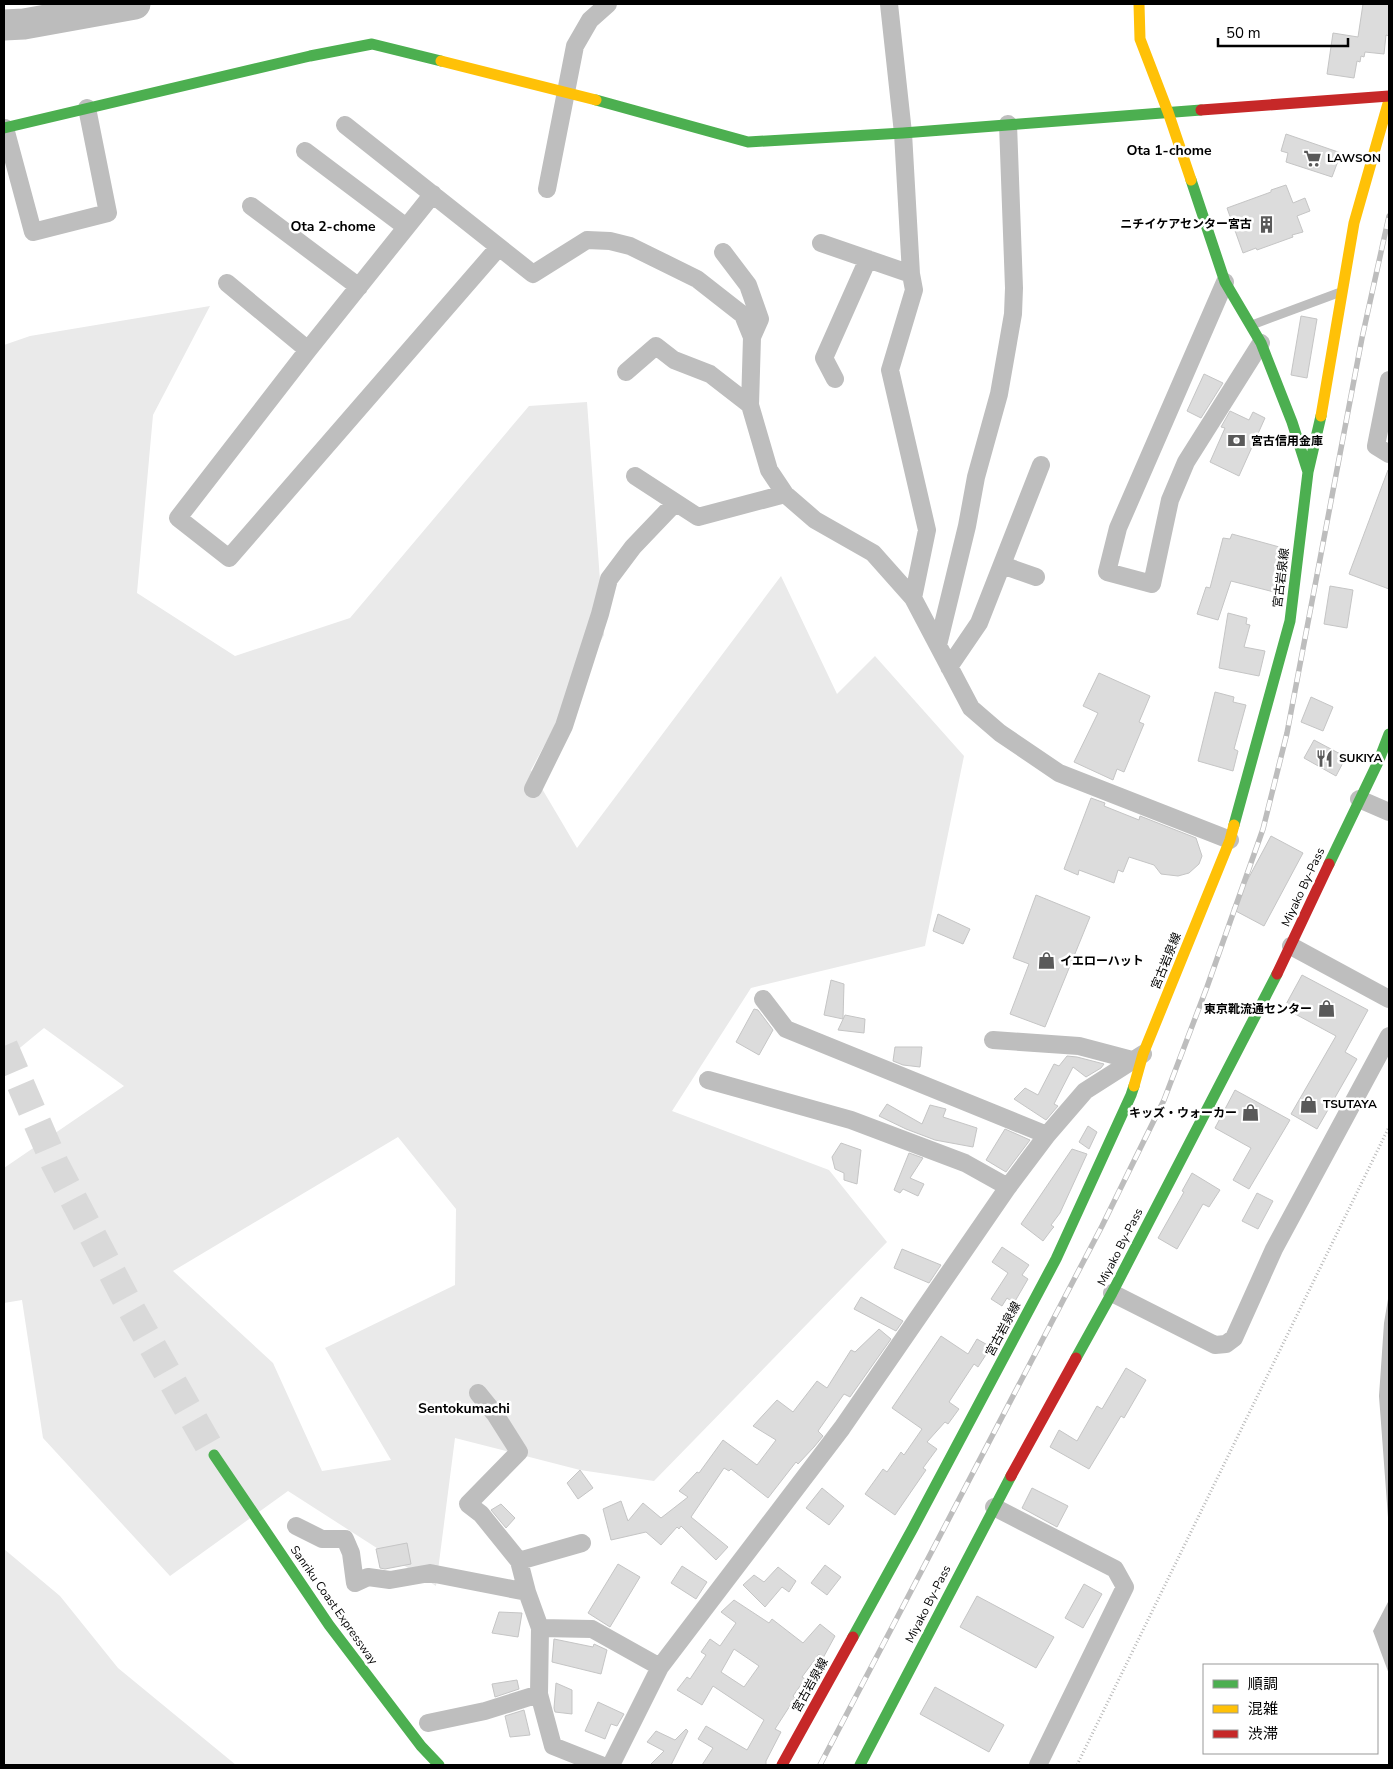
<svg xmlns="http://www.w3.org/2000/svg" width="1393" height="1769" font-family="'Nunito Sans','Noto Sans JP',sans-serif">
<style>
.green{fill:#eaeaea;fill-rule:evenodd}
.water{fill:#bcbcbc}
.lines{fill:none;stroke-linecap:round;stroke-linejoin:round}
.river{stroke:#bcbcbc;stroke-width:31}
.building{fill:#dcdcdc;stroke:#c5c5c5;fill-rule:evenodd}
.highway-tunnel{stroke:#d9d9d9;stroke-width:28;stroke-dasharray:28 14;stroke-linecap:butt}
.path{stroke:#b8b8b8;stroke-width:3;stroke-dasharray:1 2.5;stroke-linecap:butt}
.lane{stroke:#bebebe;stroke-width:9}
.street{stroke:#bebebe;stroke-width:18}
.fast{stroke:#4caf50;stroke-width:11}
.slow{stroke:#ffc107;stroke-width:11}
.jam{stroke:#c62828;stroke-width:11}
.rail-casing{stroke:#bdbdbd;stroke-width:5.5}
.rail{stroke:#fff;stroke-width:4;stroke-dasharray:11;stroke-linecap:butt}
.labels{text-anchor:middle;stroke-width:5;stroke-linejoin:round;paint-order:stroke}
.poi-label{font-size:12px;font-weight:bold;fill:#000;stroke:#fff;text-anchor:start}
.street-label{font-size:12px;fill:#000;stroke:#fff}
.neighbourhood-label{font-size:14px;font-weight:bold;fill:#000;stroke:#fff}
</style>
<rect width="100%" height="100%" fill="#fff"/>
<!-- green -->
<path class="green" d="M 210,306 L 153,415 L 137,593 L 235,656 L 350,618 L 529,406 L 587,402 L 604,635 L 531,770 L 577,848 L 781,576 L 837,694 L 875,656 L 964,756 L 925,946 L 751,988 L 672,1111 L 829,1170 L 887,1242 L 654,1481 L 580,1470 L 455,1438 L 436,1586 L 288,1491 L 170,1576 L 43,1438 L 22,1300 L 4,1303 L 4,1168 L 124,1086 L 44,1028 L 4,1061 L 4,345 L 30,336 ZM 398,1137 L 456,1209 L 455,1285 L 325,1348 L 391,1460 L 322,1471 L 273,1363 L 173,1271 Z
M 4,1549 L 60,1596 L 118,1668 L 236,1765 L 4,1765 Z"/>
<!-- water -->
<path class="water" d="M 1389,1293 L 1389,1531 L 1379,1396 L 1384,1323 Z
M 1389,1546 L 1389,1674 L 1373,1631 L 1388,1602 Z"/>
<g class="lines">
<!-- river -->
<path class="river" d="M 4,25 L 24,24 L 135,4"/>
</g>
<!-- building -->
<path class="building" d="M 1363,4 L 1389,4 L 1389,36 L 1386,35 L 1384,54 L 1365,52 L 1364,57 L 1361,56 L 1360,62 L 1357,61 L 1354,78 L 1327,74 L 1333,33 L 1358,37 Z
M 1286,134 L 1341,153 L 1332,177 L 1286,162 L 1288,153 L 1281,151 Z
M 1286,185 L 1293,203 L 1305,198 L 1310,211 L 1297,216 L 1303,232 L 1292,235 L 1293,237 L 1257,250 L 1256,248 L 1243,253 L 1227,208 L 1271,192 L 1271,190 Z
M 1301,316 L 1317,319 L 1307,378 L 1291,375 Z
M 1204,374 L 1223,383 L 1201,418 L 1187,411 Z
M 1230,411 L 1249,420 L 1253,412 L 1265,418 L 1239,476 L 1210,462 L 1225,428 L 1221,427 Z
M 1388,470 L 1389,470 L 1389,589 L 1349,574 Z
M 1232,534 L 1283,548 L 1281,568 L 1274,592 L 1231,581 L 1218,620 L 1197,614 L 1206,587 L 1210,588 L 1223,538 L 1230,539 Z
M 1330,586 L 1353,590 L 1347,628 L 1324,624 Z
M 1228,613 L 1247,618 L 1246,624 L 1250,625 L 1244,647 L 1265,651 L 1259,676 L 1219,668 Z
M 1099,673 L 1150,696 L 1139,722 L 1144,724 L 1124,772 L 1117,769 L 1113,780 L 1074,762 L 1098,713 L 1083,706 Z
M 1215,692 L 1234,697 L 1233,702 L 1246,705 L 1234,749 L 1238,751 L 1233,771 L 1198,761 Z
M 1311,697 L 1333,707 L 1323,731 L 1301,722 Z
M 1314,740 L 1346,757 L 1336,776 L 1304,758 Z
M 1091,798 L 1105,803 L 1104,806 L 1139,820 L 1140,816 L 1196,838 L 1202,856 L 1199,864 L 1189,873 L 1178,876 L 1161,874 L 1154,865 L 1129,857 L 1123,872 L 1118,870 L 1114,883 L 1079,870 L 1078,875 L 1064,869 Z
M 1271,836 L 1303,853 L 1264,926 L 1232,909 Z
M 1036,895 L 1090,917 L 1045,1027 L 1010,1014 L 1029,964 L 1013,958 Z
M 938,914 L 970,929 L 963,944 L 933,931 Z
M 1302,975 L 1368,1010 L 1345,1052 L 1357,1059 L 1317,1129 L 1291,1114 L 1336,1036 L 1284,1008 Z
M 831,980 L 844,984 L 843,1019 L 824,1015 Z
M 754,1009 L 758,1010 L 773,1030 L 759,1055 L 736,1042 Z
M 845,1015 L 865,1019 L 864,1033 L 838,1030 Z
M 895,1047 L 922,1047 L 920,1067 L 903,1065 L 893,1061 Z
M 1067,1056 L 1077,1057 L 1104,1064 L 1101,1068 L 1086,1077 L 1073,1067 L 1054,1104 L 1058,1106 L 1046,1120 L 1014,1099 L 1025,1088 L 1038,1095 L 1054,1064 L 1059,1066 Z
M 1235,1090 L 1290,1120 L 1249,1189 L 1233,1180 L 1251,1148 L 1215,1128 Z
M 887,1104 L 922,1124 L 930,1105 L 946,1109 L 943,1117 L 977,1128 L 973,1147 L 935,1140 L 906,1129 L 879,1116 Z
M 1088,1126 L 1097,1132 L 1089,1149 L 1079,1142 Z
M 1005,1129 L 1030,1140 L 1006,1172 L 986,1160 Z
M 841,1143 L 861,1150 L 857,1184 L 844,1180 L 844,1173 L 835,1169 L 832,1157 Z
M 1072,1149 L 1087,1154 L 1060,1213 L 1051,1225 L 1054,1227 L 1052,1229 L 1043,1241 L 1021,1224 Z
M 909,1153 L 923,1158 L 910,1178 L 924,1184 L 918,1196 L 903,1189 L 900,1193 L 894,1190 Z
M 1192,1173 L 1220,1190 L 1209,1207 L 1203,1204 L 1177,1249 L 1158,1238 L 1184,1192 L 1182,1191 Z
M 1257,1193 L 1273,1201 L 1258,1229 L 1242,1221 Z
M 1002,1247 L 1029,1265 L 1022,1275 L 1028,1279 L 1014,1303 L 1007,1298 L 1002,1306 L 991,1299 L 1008,1273 L 992,1262 Z
M 902,1249 L 941,1265 L 929,1283 L 894,1268 Z
M 861,1297 L 903,1321 L 896,1331 L 854,1309 Z
M 879,1329 L 891,1339 L 850,1397 L 844,1394 L 818,1431 L 823,1436 L 814,1447 L 798,1464 L 796,1462 L 768,1498 L 731,1469 L 729,1471 L 724,1468 L 691,1517 L 728,1547 L 716,1560 L 681,1526 L 679,1529 L 677,1527 L 661,1545 L 646,1532 L 611,1540 L 603,1509 L 621,1501 L 628,1521 L 643,1503 L 661,1518 L 688,1497 L 679,1491 L 697,1472 L 699,1473 L 723,1440 L 757,1465 L 776,1440 L 753,1426 L 777,1400 L 793,1412 L 817,1381 L 827,1388 L 851,1350 L 855,1352 Z
M 941,1336 L 968,1354 L 977,1339 L 991,1347 L 978,1367 L 974,1364 L 949,1402 L 959,1409 L 948,1424 L 945,1422 L 927,1442 L 937,1449 L 923,1468 L 926,1470 L 895,1515 L 865,1494 L 883,1469 L 887,1472 L 901,1452 L 904,1455 L 922,1429 L 892,1408 Z
M 1126,1368 L 1146,1380 L 1124,1418 L 1121,1416 L 1089,1469 L 1050,1447 L 1059,1430 L 1077,1441 L 1097,1406 L 1102,1409 Z
M 580,1470 L 593,1488 L 578,1499 L 567,1483 Z
M 822,1488 L 844,1506 L 829,1525 L 806,1508 Z
M 1032,1488 L 1068,1506 L 1057,1527 L 1022,1508 Z
M 501,1504 L 515,1518 L 506,1528 L 491,1510 Z
M 407,1543 L 411,1564 L 385,1569 L 380,1568 L 376,1549 Z
M 618,1564 L 640,1577 L 610,1627 L 588,1613 Z
M 825,1565 L 841,1577 L 827,1595 L 811,1583 Z
M 682,1566 L 707,1582 L 696,1599 L 671,1583 Z
M 778,1567 L 796,1581 L 789,1592 L 782,1587 L 765,1607 L 743,1585 L 754,1575 L 764,1582 Z
M 1084,1584 L 1102,1594 L 1083,1628 L 1065,1618 Z
M 977,1596 L 1054,1637 L 1036,1668 L 960,1627 Z
M 734,1600 L 769,1623 L 772,1619 L 803,1643 L 820,1624 L 835,1636 L 823,1658 L 819,1654 L 802,1677 L 805,1679 L 793,1696 L 795,1698 L 775,1729 L 781,1732 L 766,1761 L 766,1765 L 702,1765 L 713,1748 L 698,1739 L 706,1726 L 747,1750 L 764,1720 L 713,1686 L 702,1705 L 677,1690 L 687,1677 L 690,1679 L 706,1655 L 701,1652 L 710,1639 L 720,1646 L 736,1623 L 721,1612 ZM 734,1649 L 759,1666 L 744,1687 L 721,1672 Z
M 499,1612 L 522,1613 L 518,1637 L 492,1633 Z
M 554,1639 L 593,1647 L 594,1644 L 607,1650 L 601,1674 L 552,1662 Z
M 517,1680 L 519,1689 L 495,1697 L 492,1684 Z
M 556,1683 L 572,1690 L 572,1714 L 555,1712 L 554,1708 Z
M 935,1687 L 1004,1725 L 989,1752 L 920,1714 Z
M 598,1702 L 624,1714 L 617,1726 L 611,1724 L 605,1739 L 585,1731 Z
M 524,1710 L 530,1735 L 510,1737 L 505,1716 Z
M 686,1729 L 688,1731 L 671,1765 L 650,1765 L 664,1751 L 647,1742 L 656,1731 L 675,1740 Z"/>
<g class="lines">
<!-- highway-tunnel -->
<path class="highway-tunnel" d="M 4,1046 L 55,1164 L 130,1307 L 214,1455"/>
<!-- path -->
<path class="path" d="M 1077,1765 L 1389,1127"/>
<!-- lane -->
<path class="lane" d="M 1252,325 L 1338,293"/>
<!-- street -->
<path class="street" d="M 889,4 L 903,133 L 911,274 L 914,290 L 890,370 L 927,530 L 913,598
M 345,125 L 533,274 L 587,240 L 610,241 L 630,246 L 697,279 L 743,315 L 752,337 L 750,405 L 769,470 L 785,494 L 815,520 L 873,553 L 913,598 L 971,708 L 1000,733 L 1059,773 L 1230,840
M 5,128 L 33,232 L 108,213 L 87,108
M 305,151 L 406,227
M 547,189 L 575,46 L 590,20 L 608,4
M 433,194 L 308,350 L 178,518 L 229,558 L 499,247
M 251,206 L 359,287
M 821,243 L 911,274
M 723,252 L 748,285 L 760,319 L 752,337
M 1225,282 L 1118,528 L 1107,572 L 1152,584 L 1170,500 L 1186,462 L 1261,343
M 227,283 L 308,350
M 626,372 L 656,346 L 674,360 L 710,374 L 750,405
M 835,379 L 824,358 L 868,259
M 1389,380 L 1376,446 L 1389,454
M 635,476 L 698,517 L 785,494
M 1002,565 L 1036,577
M 938,645 L 967,526 L 976,477 L 999,394 L 1013,314 L 1014,288 L 1008,124
M 949,667 L 979,623 L 1041,465
M 533,789 L 564,726 L 600,614 L 609,579 L 633,547 L 675,503
M 1359,799 L 1389,812
M 1291,946 L 1389,999
M 763,999 L 786,1029 L 1047,1135
M 993,1040 L 1079,1046 L 1132,1060
M 708,1080 L 851,1120 L 965,1163 L 1008,1187
M 1112,1293 L 1215,1345 L 1226,1344 L 1234,1338 L 1274,1249 L 1389,1036
M 478,1393 L 495,1414 L 519,1452 L 468,1504 L 481,1514 L 519,1561 L 527,1592 L 540,1628 L 539,1694 L 553,1746 L 601,1765
M 994,1507 L 1115,1569 L 1125,1587 L 1038,1765
M 296,1526 L 322,1539 L 345,1539 L 351,1553 L 355,1583 L 368,1577 L 390,1580 L 430,1573 L 527,1592
M 519,1561 L 582,1543
M 540,1628 L 592,1629 L 660,1667
M 428,1723 L 485,1711 L 539,1694
M 611,1765 L 660,1667 L 842,1428 L 1008,1187 L 1047,1135 L 1085,1091 L 1143,1054"/>
<!-- fast -->
<path class="fast" d="M 596,100 L 748,142 L 903,133 L 1201,110
M 4,128 L 310,56 L 372,44 L 441,61
M 1191,180 L 1225,282 L 1261,343 L 1292,422 L 1308,472
M 1234,825 L 1290,621 L 1308,472 L 1321,416
M 1329,864 L 1379,760 L 1389,734
M 1076,1358 L 1112,1293 L 1277,974
M 214,1455 L 329,1625 L 421,1746 L 439,1765
M 853,1637 L 913,1528 L 1056,1259 L 1131,1095 L 1134,1086
M 860,1765 L 1011,1476"/>
<!-- slow -->
<path class="slow" d="M 1139,4 L 1140,39 L 1168,112 L 1191,180
M 441,61 L 596,100
M 1321,416 L 1354,223 L 1389,100
M 1134,1086 L 1143,1054 L 1230,840 L 1234,825"/>
<!-- jam -->
<path class="jam" d="M 1201,110 L 1389,96
M 1277,974 L 1329,864
M 1011,1476 L 1076,1358
M 782,1765 L 853,1637"/>
<defs>
<path id="rail" d="M 820,1765 L 1102,1226 L 1164,1100 L 1207,987 L 1263,829 L 1287,733 L 1362,338 L 1389,216"/>
</defs>
<!-- rail casing -->
<use href="#rail" class="rail-casing"/>
<!-- rail -->
<use href="#rail" class="rail"/>
</g>
<!-- icons -->
<defs>
<symbol id="supermarket-bare" viewBox="-9 -9 18 18"><path d="M-6-5.5h2.5l.6 2H6L4.5 2H-2.5L-4.4-4H-6ZM-1.5 3.2a1.3 1.3 0 1 0 .1 0ZM3 3.2a1.3 1.3 0 1 0 .1 0Z" fill="#595959" stroke="#fff" stroke-width="2.5" paint-order="stroke"/></symbol>
<symbol id="building-bare" viewBox="-9 -9 18 18"><path d="M-4-6H4V6H1V3H-1V6H-4ZM-2.5-4.3h1.7v1.8h-1.7ZM.8-4.3h1.7v1.8H.8ZM-2.5-1h1.7V.8h-1.7ZM.8-1h1.7V.8H.8Z" fill="#595959" stroke="#fff" stroke-width="2.5" paint-order="stroke"/></symbol>
<symbol id="bank-bare" viewBox="-9 -9 18 18"><path d="M-6-4H6V4H-6ZM0-2.3a2.3 2.3 0 1 0 0 4.6a2.3 2.3 0 1 0 0-4.6Z" fill="#595959" stroke="#fff" stroke-width="2.5" paint-order="stroke"/></symbol>
<symbol id="restaurant-bare" viewBox="-9 -9 18 18"><path d="M-5-6h1v4h1v-4h1v4h1v-4h1v5L-1.5 .5V6h-2V.5L-5-1ZM5-6V6H3V1.5H1.5Q1.5-4 5-6Z" fill="#595959" stroke="#fff" stroke-width="2.5" paint-order="stroke"/></symbol>
<symbol id="shop-bare" viewBox="-9 -9 18 18"><path d="M-5-2.5h2.3a2.7 3.5 0 0 1 5.4 0H5L5.5 6h-11ZM-1.5-2.5h3a1.5 2.3 0 0 0-3 0Z" fill="#595959" stroke="#fff" stroke-width="2.5" paint-order="stroke"/></symbol>
</defs>
<g fill-rule="evenodd">
<use href="#supermarket-bare" x="1300" y="146" width="25" height="25"/>
<use href="#building-bare" x="1254" y="212" width="25" height="25"/>
<use href="#bank-bare" x="1224" y="428" width="25" height="25"/>
<use href="#restaurant-bare" x="1312" y="746" width="25" height="25"/>
<use href="#shop-bare" x="1034" y="948" width="25" height="25"/>
<use href="#shop-bare" x="1314" y="996" width="25" height="25"/>
<use href="#shop-bare" x="1296" y="1092" width="25" height="25"/>
<use href="#shop-bare" x="1238" y="1100" width="25" height="25"/>
</g>
<g class="labels">
<!-- poi labels -->
<g class="poi-label">
<text x="1327" y="162">LAWSON</text>
<text x="1252" y="228" text-anchor="end">ニチイケアセンター宮古</text>
<text x="1251" y="445">宮古信用金庫</text>
<text x="1339" y="762">SUKIYA</text>
<text x="1060" y="965">イエローハット</text>
<text x="1312" y="1013" text-anchor="end">東京靴流通センター</text>
<text x="1323" y="1108">TSUTAYA</text>
<text x="1237" y="1117" text-anchor="end">キッズ・ウォーカー</text>
</g>
<!-- street labels -->
<g class="street-label">
<text transform="translate(1281 578) rotate(-83)" y="4">宮古岩泉線</text>
<text transform="translate(1303 887) rotate(-65)" y="4">Miyako By-Pass</text>
<text transform="translate(1166 961) rotate(-68)" y="4">宮古岩泉線</text>
<text transform="translate(1120 1247) rotate(-63)" y="4">Miyako By-Pass</text>
<text transform="translate(1003 1329) rotate(-62)" y="4">宮古岩泉線</text>
<text transform="translate(928 1604) rotate(-63)" y="4">Miyako By-Pass</text>
<text transform="translate(334 1605) rotate(55)" y="4">Sanriku Coast Expressway</text>
<text transform="translate(810 1685) rotate(-61)" y="4">宮古岩泉線</text>
</g>
<!-- neighbourhood labels -->
<g class="neighbourhood-label">
<text x="1169" y="155">Ota 1-chome</text>
<text x="333" y="231">Ota 2-chome</text>
<text x="464" y="1413">Sentokumachi</text>
</g>
</g>
<!-- border -->
<rect width="1393" height="1769" fill="none" stroke="#000000" stroke-width="10"/>
<!-- legend -->
<rect x="1203" y="1664" width="175" height="90" fill="#ffffff" stroke="#999999"/>
<rect x="1213" y="1680" width="25" height="8" fill="#4caf50" stroke="#999999"/>
<text x="1248" y="1689" font-size="15" fill="#000000">順調</text>
<rect x="1213" y="1705" width="25" height="8" fill="#ffc107" stroke="#999999"/>
<text x="1248" y="1714" font-size="15" fill="#000000">混雑</text>
<rect x="1213" y="1730" width="25" height="8" fill="#c62828" stroke="#999999"/>
<text x="1248" y="1739" font-size="15" fill="#000000">渋滞</text>
<!-- scale -->
<path d="M1218 38v8h130v-8" fill="none" stroke="#000000" stroke-width="2.5"/>
<text x="1226" y="38" font-size="15" fill="#000000" stroke="#ffffff" stroke-width="4" paint-order="stroke">50 m</text>
</svg>
